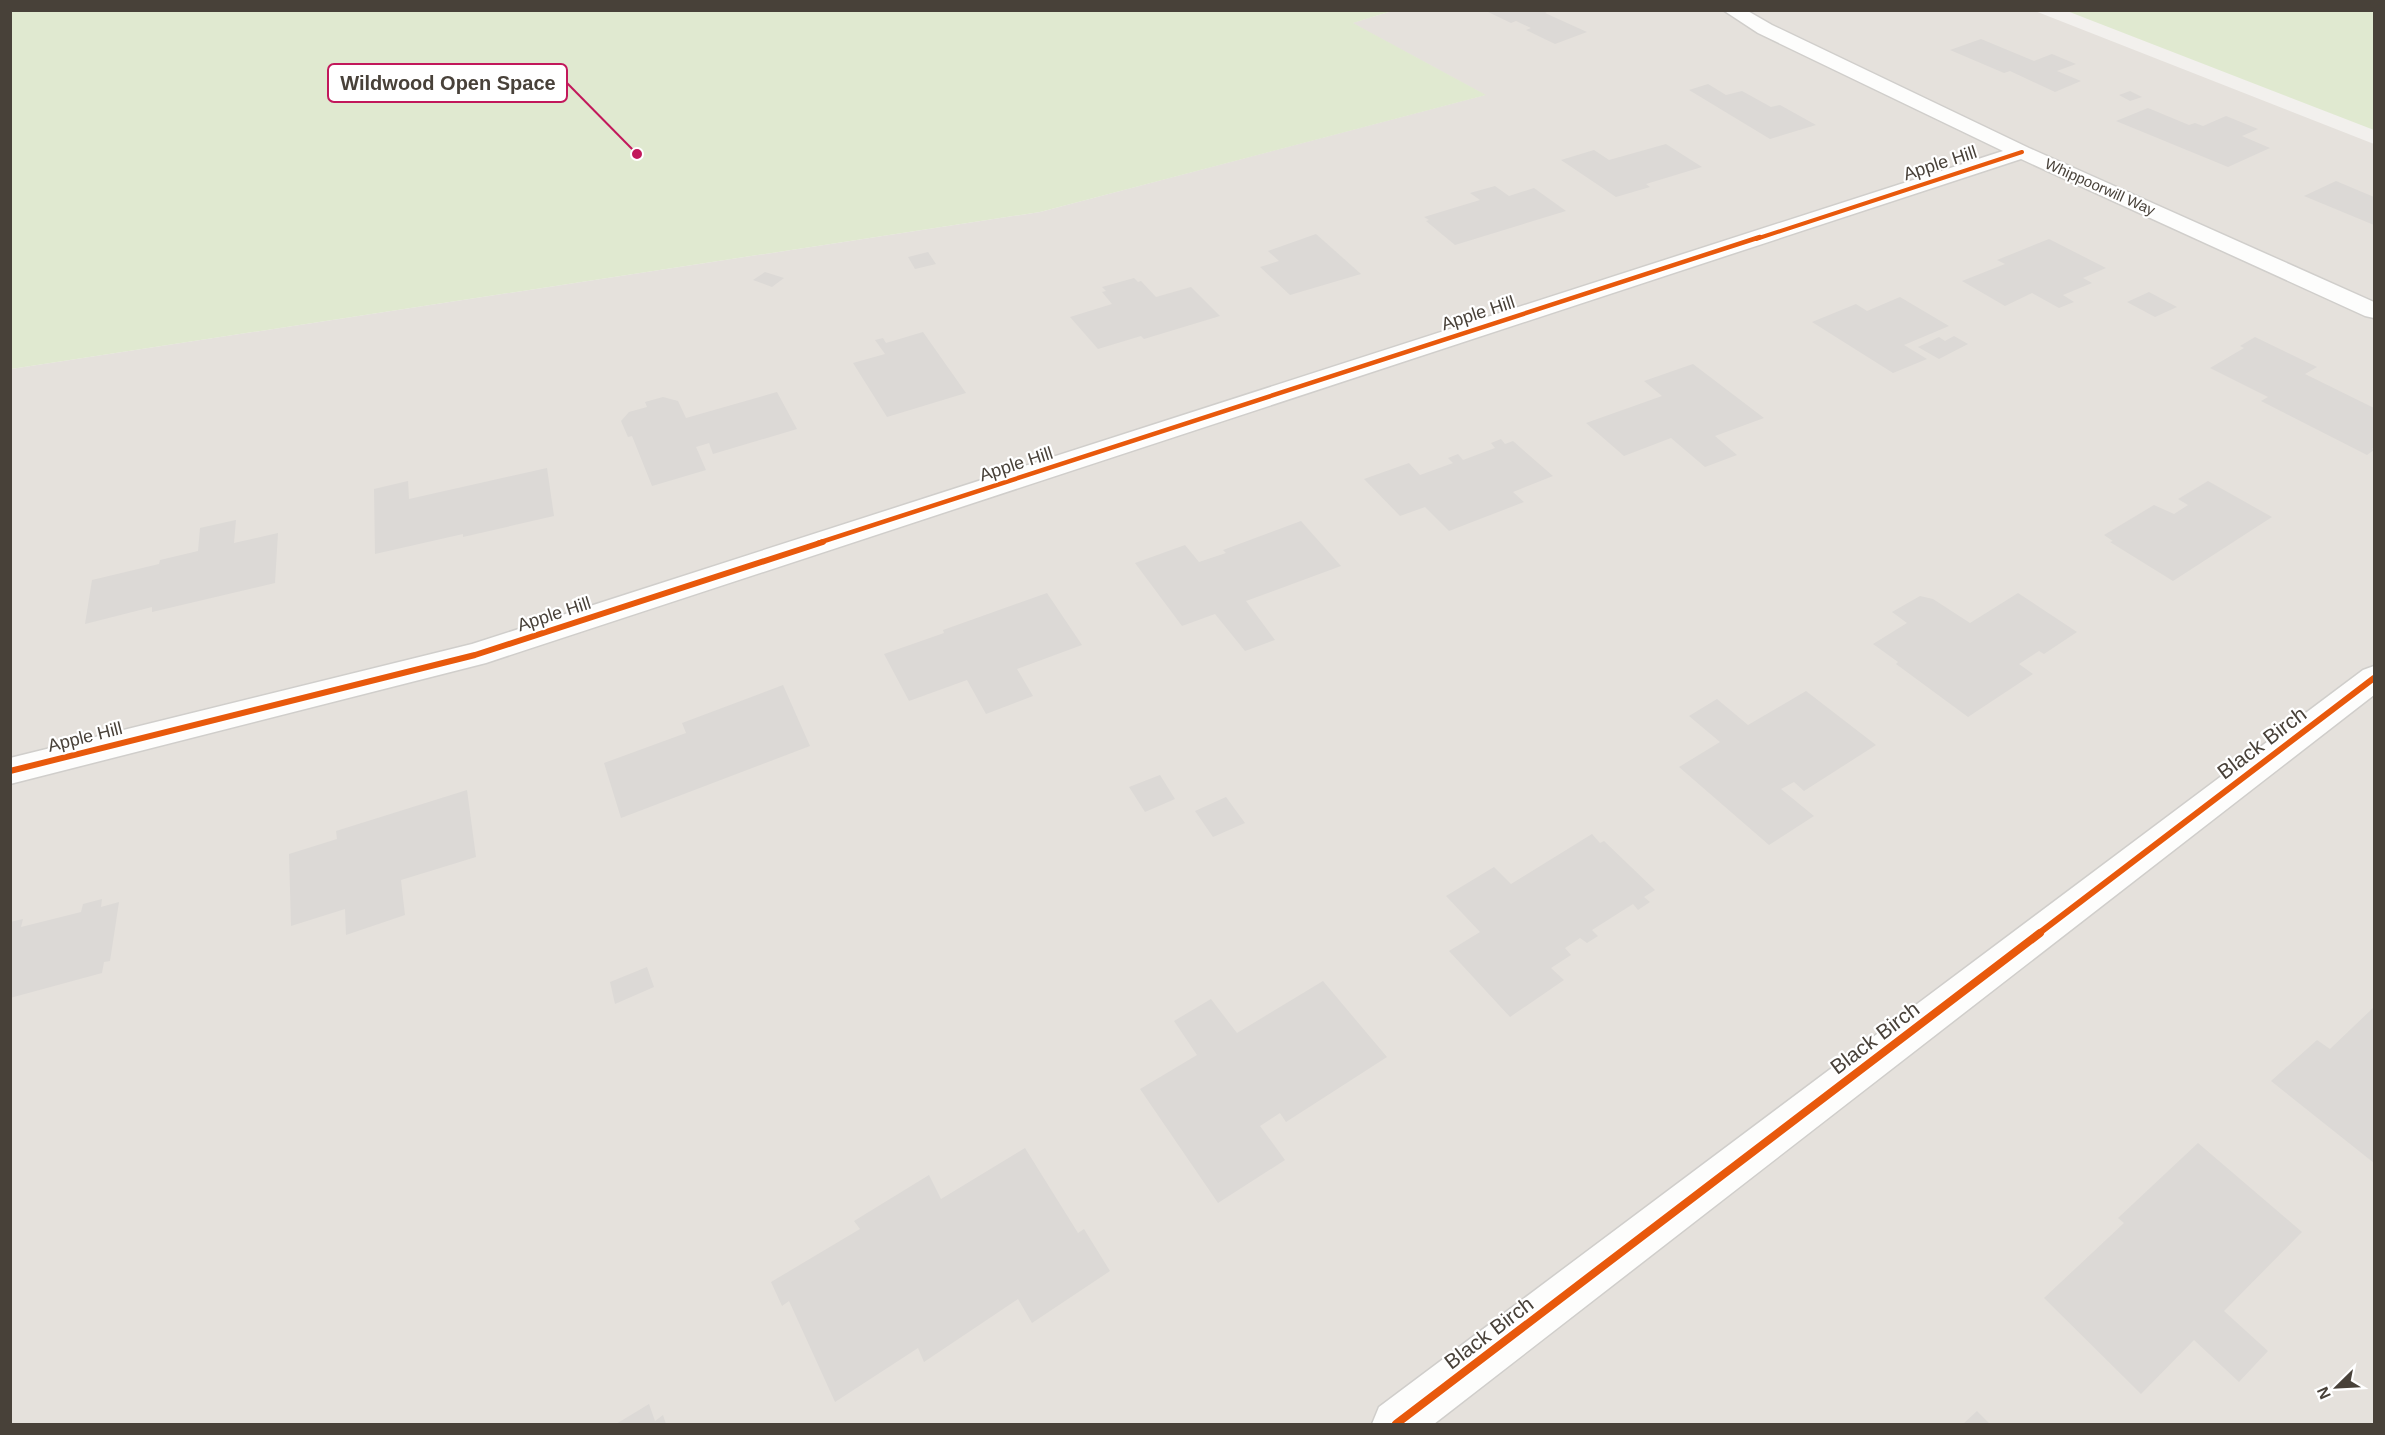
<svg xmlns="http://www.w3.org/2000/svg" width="2385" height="1435" font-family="Helvetica,sans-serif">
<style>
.residential{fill:#e5e1dc}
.green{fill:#e0e9d0}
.building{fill:#dcd9d6}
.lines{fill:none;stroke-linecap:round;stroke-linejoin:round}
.minor-casing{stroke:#d0cecb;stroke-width:3}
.minor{fill:#fdfdfc;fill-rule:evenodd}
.cycleway-far3-casing{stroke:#fff;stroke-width:6}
.cycleway-far2-casing{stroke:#fff;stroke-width:8}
.cycleway-far1-casing{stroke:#fff;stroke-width:10}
.cycleway-casing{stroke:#fff;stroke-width:11}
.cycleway-far3{stroke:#e8590c;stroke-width:4}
.cycleway-far2{stroke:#e8590c;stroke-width:4.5}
.cycleway-far1{stroke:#e8590c;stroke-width:6}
.cycleway{stroke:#e8590c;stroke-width:8}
.labels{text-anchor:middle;stroke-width:4.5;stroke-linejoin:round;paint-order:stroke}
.far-street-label{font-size:15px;fill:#484139;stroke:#fff}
.street-label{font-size:18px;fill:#484139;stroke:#fff}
.near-street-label{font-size:21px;fill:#484139;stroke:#fff}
.leader{fill:none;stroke:#c2185b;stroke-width:2}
.callout-dot{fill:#c2185b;stroke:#fff;stroke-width:2}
.callout{fill:#fff;stroke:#c2185b;stroke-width:2}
.callout-label{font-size:20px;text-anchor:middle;font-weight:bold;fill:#484139}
</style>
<rect width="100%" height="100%" fill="#f2f0ed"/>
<!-- residential -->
<path class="residential" d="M 1392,11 L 2035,11 L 2374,144 L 2374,1424 L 11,1424 L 11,369 L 1040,212 L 1485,95 L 1352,23 Z"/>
<!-- green -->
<path class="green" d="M 11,10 L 1392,11 L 1353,23 L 1486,95 L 1040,212 L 11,369 Z
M 2067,11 L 2374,11 L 2374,130 Z"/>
<!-- building -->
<path class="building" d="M 1484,10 L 1550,10 L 1545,13 L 1587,32 L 1555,44 L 1526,30 L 1531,28 L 1516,21 L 1511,23 Z
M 1981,39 L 2034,61 L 2052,54 L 2076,64 L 2057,71 L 2081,81 L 2055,92 L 2010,71 L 2004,73 L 1950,50 Z
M 1708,84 L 1726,95 L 1742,91 L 1771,107 L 1780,105 L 1816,125 L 1770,139 L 1689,90 Z
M 2130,91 L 2142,97 L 2130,101 L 2119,95 Z
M 2148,108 L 2189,125 L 2195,123 L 2203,126 L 2226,116 L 2258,129 L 2242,136 L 2270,148 L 2228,167 L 2116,121 Z
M 1666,144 L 1702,167 L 1646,184 L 1650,187 L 1616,197 L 1561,160 L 1594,150 L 1609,160 Z
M 2336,181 L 2374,197 L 2374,225 L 2304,196 Z
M 1495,186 L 1509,196 L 1534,188 L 1566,211 L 1455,245 L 1426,221 L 1429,220 L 1424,217 L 1480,200 L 1470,193 Z
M 1316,234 L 1361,274 L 1290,295 L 1260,267 L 1279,261 L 1268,251 Z
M 2049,239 L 2106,268 L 2083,278 L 2092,283 L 2063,295 L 2074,302 L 2059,308 L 2032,293 L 2005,306 L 1962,281 L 2005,264 L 1997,260 Z
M 928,252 L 936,264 L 915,269 L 908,257 Z
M 765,272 L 784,278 L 772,287 L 753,280 Z
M 1134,278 L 1138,282 L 1141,281 L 1156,297 L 1191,287 L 1220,316 L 1144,339 L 1141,336 L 1098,349 L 1070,317 L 1112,304 L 1102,292 L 1106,291 L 1102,287 Z
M 2149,292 L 2177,307 L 2155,317 L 2127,302 Z
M 1900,297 L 1949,326 L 1904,345 L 1927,359 L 1893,373 L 1812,322 L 1856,304 L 1867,311 Z
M 923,332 L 966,393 L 887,417 L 853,363 L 885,354 L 875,340 L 883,338 L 886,343 Z
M 1954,336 L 1968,344 L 1939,359 L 1918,347 L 1939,337 L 1945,341 Z
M 2255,337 L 2317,367 L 2305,374 L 2374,408 L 2374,447 L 2372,449 L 2374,450 L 2367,455 L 2261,401 L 2268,397 L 2210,368 L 2244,348 L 2240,346 Z
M 1693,364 L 1764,418 L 1715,436 L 1737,455 L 1705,467 L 1671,438 L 1624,456 L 1586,423 L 1662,396 L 1644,381 Z
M 777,392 L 797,429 L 713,454 L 709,443 L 696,447 L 706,470 L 652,486 L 632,436 L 628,437 L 621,421 L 629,412 L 647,407 L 645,402 L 663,397 L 678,401 L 686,418 Z
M 1501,439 L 1505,444 L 1513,441 L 1553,476 L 1513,492 L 1524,502 L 1449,531 L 1425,507 L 1400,516 L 1364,479 L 1409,463 L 1420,475 L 1453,463 L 1448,458 L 1458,454 L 1463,460 L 1495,448 L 1491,443 Z
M 547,468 L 554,516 L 463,537 L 463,534 L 375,554 L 374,489 L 408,481 L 409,499 Z
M 2208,481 L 2272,517 L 2173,581 L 2110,542 L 2113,541 L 2104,535 L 2154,505 L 2174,514 L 2188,505 L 2178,499 Z
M 236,520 L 234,543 L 278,533 L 275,583 L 152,612 L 152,607 L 85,624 L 92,580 L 159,564 L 160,560 L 198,551 L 200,528 Z
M 1301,521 L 1341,566 L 1246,601 L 1275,640 L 1245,651 L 1215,614 L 1182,626 L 1135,563 L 1185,545 L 1199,562 L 1226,553 L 1223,550 Z
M 1047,593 L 1082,645 L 1017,669 L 1033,696 L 986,714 L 967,680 L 909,701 L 884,654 L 944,633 L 943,630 Z
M 2018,593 L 2077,632 L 2044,654 L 2039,651 L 2019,664 L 2033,674 L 1968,717 L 1896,664 L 1898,662 L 1873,644 L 1907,623 L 1892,612 L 1920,596 L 1933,599 L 1970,623 Z
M 783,685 L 810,746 L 621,818 L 604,763 L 686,733 L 682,723 Z
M 1806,691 L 1876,745 L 1804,791 L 1794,782 L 1781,789 L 1814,816 L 1769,845 L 1679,767 L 1720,742 L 1689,716 L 1717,699 L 1748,725 Z
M 1160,775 L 1175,799 L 1145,812 L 1129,787 Z
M 467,790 L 476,857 L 401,880 L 405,915 L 346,935 L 345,909 L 291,926 L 289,854 L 337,839 L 336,831 Z
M 1226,797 L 1245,823 L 1213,837 L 1195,811 Z
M 1592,834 L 1600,843 L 1604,841 L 1655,890 L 1644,897 L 1650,902 L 1638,910 L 1633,904 L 1592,930 L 1598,936 L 1587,943 L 1580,938 L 1565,948 L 1571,955 L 1551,968 L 1564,980 L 1510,1017 L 1449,951 L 1480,932 L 1446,896 L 1494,867 L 1511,884 Z
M 102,899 L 101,907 L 119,902 L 110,961 L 104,962 L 102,973 L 10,998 L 10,922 L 23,919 L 21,927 L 81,912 L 83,904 Z
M 647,967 L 654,987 L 615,1004 L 610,982 Z
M 1323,981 L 1387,1057 L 1286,1122 L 1280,1113 L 1260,1126 L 1285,1160 L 1218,1203 L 1140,1089 L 1197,1055 L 1174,1021 L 1211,999 L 1237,1033 Z
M 2374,1007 L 2374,1163 L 2271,1081 L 2317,1040 L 2330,1049 Z
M 2198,1143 L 2302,1232 L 2224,1311 L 2268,1351 L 2239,1382 L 2194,1340 L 2141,1394 L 2044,1298 L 2124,1223 L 2118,1218 Z
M 1025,1148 L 1078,1233 L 1084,1229 L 1110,1271 L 1032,1323 L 1018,1299 L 924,1362 L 918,1348 L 835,1402 L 789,1301 L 782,1306 L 771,1282 L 860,1229 L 854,1221 L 929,1175 L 941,1199 Z
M 649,1404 L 655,1421 L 663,1415 L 666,1424 L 616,1424 Z
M 1977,1411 L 1990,1424 L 1963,1424 Z"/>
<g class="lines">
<defs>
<path id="minor" d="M 1723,10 L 1746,10 L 1772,25 L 2029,148 L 2374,302 L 2374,318 L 2365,316 L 2021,159 L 486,663 L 10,784 L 10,758 L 472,644 L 2003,151 L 1758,33 Z
M 2374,666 L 2374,695 L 1434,1424 L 1372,1424 L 1379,1407 L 2363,670 Z"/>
</defs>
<!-- minor casing -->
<use href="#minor" class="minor-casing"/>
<!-- minor -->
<use href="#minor" class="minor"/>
<defs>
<path id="cycleway-far3" d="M 1756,239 L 2022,152"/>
<path id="cycleway-far2" d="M 818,543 L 1760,237"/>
<path id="cycleway-far1" d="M 10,771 L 475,655 L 823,542
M 2038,934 L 2374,678"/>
<path id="cycleway" d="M 1396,1424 L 2040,933"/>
</defs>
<!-- cycleway-far3 casing -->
<use href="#cycleway-far3" class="cycleway-far3-casing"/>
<!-- cycleway-far2 casing -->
<use href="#cycleway-far2" class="cycleway-far2-casing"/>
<!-- cycleway-far1 casing -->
<use href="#cycleway-far1" class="cycleway-far1-casing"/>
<!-- cycleway casing -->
<use href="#cycleway" class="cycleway-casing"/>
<!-- cycleway-far3 -->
<use href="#cycleway-far3" class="cycleway-far3"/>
<!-- cycleway-far2 -->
<use href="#cycleway-far2" class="cycleway-far2"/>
<!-- cycleway-far1 -->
<use href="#cycleway-far1" class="cycleway-far1"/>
<!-- cycleway -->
<use href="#cycleway" class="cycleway"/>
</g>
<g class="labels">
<!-- far-street labels -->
<g class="far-street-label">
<text transform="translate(2100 187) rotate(24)" y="5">Whippoorwill Way</text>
</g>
<!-- street labels -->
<g class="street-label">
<text transform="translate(1940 163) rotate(-18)" y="6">Apple Hill</text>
<text transform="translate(1478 313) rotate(-18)" y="6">Apple Hill</text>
<text transform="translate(1016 464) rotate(-18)" y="6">Apple Hill</text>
<text transform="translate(554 614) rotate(-18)" y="6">Apple Hill</text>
<text transform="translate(85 737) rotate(-14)" y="6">Apple Hill</text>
</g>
<!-- near-street labels -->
<g class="near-street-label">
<text transform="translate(2262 743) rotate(-37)" y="7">Black Birch</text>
<text transform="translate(1875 1038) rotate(-37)" y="7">Black Birch</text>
<text transform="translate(1489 1333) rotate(-37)" y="7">Black Birch</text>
</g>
</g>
<!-- callouts -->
<path class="leader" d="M637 154L567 83"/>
<circle class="callout-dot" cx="637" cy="154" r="6"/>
<rect class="callout" x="328" y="64" width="239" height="38" rx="6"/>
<g class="callout-label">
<text x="448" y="90">Wildwood Open Space</text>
</g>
<!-- border -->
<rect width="2385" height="1435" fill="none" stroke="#484139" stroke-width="24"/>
<!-- north arrow -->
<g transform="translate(2337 1387) rotate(246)" stroke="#ffffff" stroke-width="4.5" paint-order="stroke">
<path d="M0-4.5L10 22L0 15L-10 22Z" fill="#484139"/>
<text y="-9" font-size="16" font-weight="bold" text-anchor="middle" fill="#484139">N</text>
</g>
</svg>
